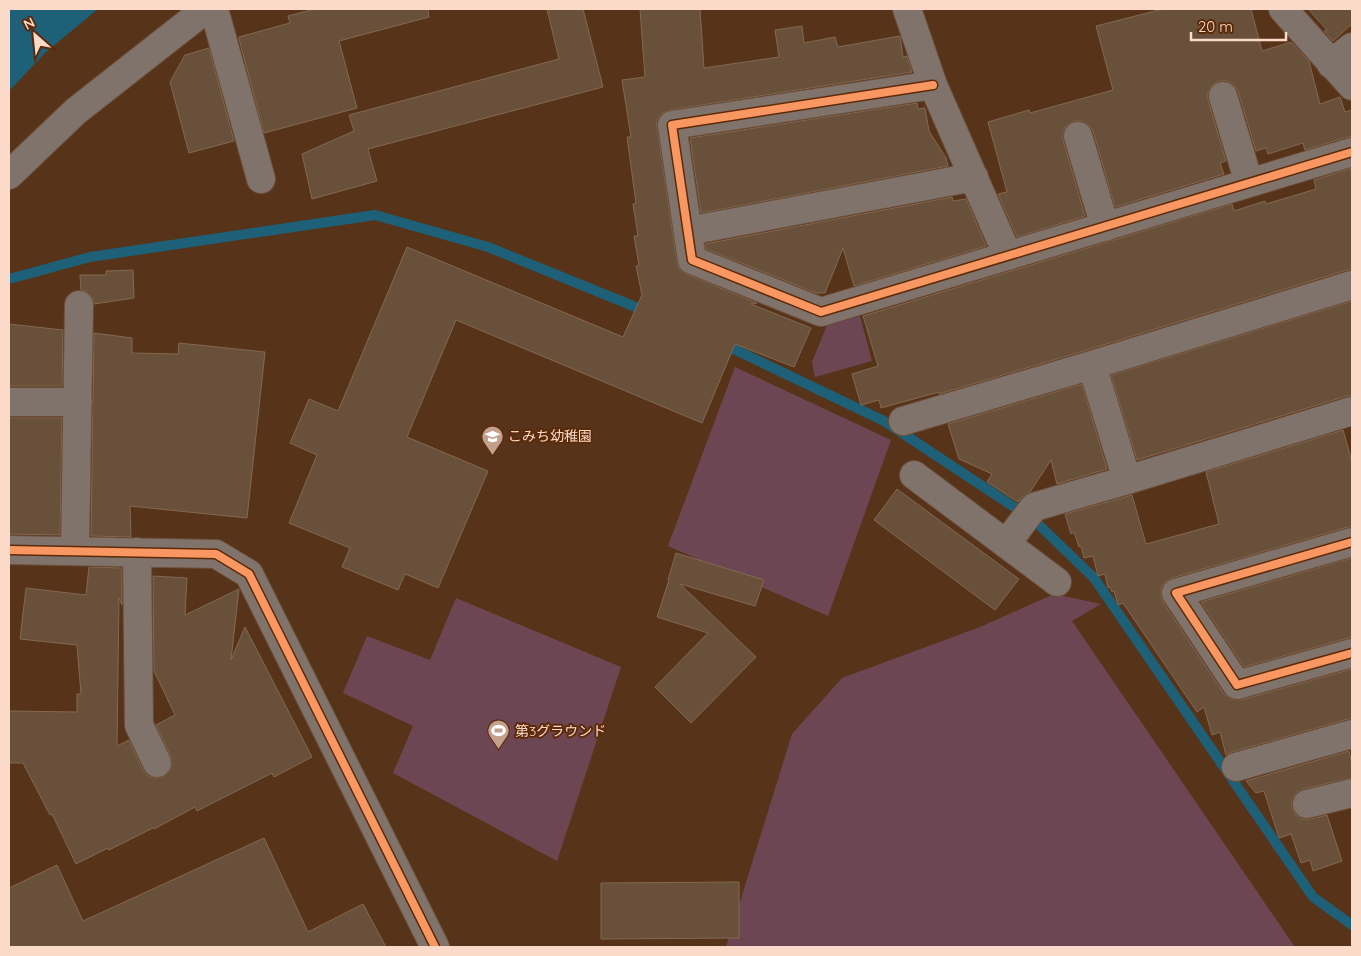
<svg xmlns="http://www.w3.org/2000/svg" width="1361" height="956" font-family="Quicksand,'Noto Sans JP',sans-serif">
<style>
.green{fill:#6c4753}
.water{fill:#1d6078}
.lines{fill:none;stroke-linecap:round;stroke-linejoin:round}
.stream{stroke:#1d6078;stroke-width:10}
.building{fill:#68503b;stroke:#846951}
.minor-casing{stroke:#6c4f3a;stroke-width:30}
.minor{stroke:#80736b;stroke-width:28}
.cycleway-casing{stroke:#5d2a09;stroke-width:11}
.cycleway{stroke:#f99763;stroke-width:8}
.labels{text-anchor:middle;stroke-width:4;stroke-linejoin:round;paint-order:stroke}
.poi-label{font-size:14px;fill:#fbdaca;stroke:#5d2a09;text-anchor:start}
</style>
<rect width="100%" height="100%" fill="#573319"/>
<!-- green -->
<path class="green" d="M 860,316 L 872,361 L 815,377 L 812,362 L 827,325 Z
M 735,367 L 891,440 L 828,616 L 668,546 Z
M 1054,594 L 1101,604 L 1072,621 L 1295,947 L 726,947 L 792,734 L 842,678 L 980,627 Z
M 456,598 L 621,667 L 557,861 L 393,773 L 413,726 L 343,693 L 367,636 L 430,660 Z"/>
<!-- water -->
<path class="water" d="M 9,9 L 98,9 L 45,53 L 9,91 Z"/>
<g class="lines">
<!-- stream -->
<path class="stream" d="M 9,279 L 90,257 L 375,215 L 488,247 L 648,312
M 721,343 L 884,421 L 1017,509 L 1037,523 L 1094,578 L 1313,897 L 1352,925"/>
</g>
<!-- building -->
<path class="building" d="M 315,9 L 428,9 L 429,17 L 339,41 L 357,108 L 264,133 L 239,39 L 239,37 L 290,23 L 288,16 Z
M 547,9 L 583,9 L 603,87 L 368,149 L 377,181 L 312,199 L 302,154 L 354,131 L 349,115 L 559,59 Z
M 640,9 L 700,9 L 704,68 L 779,57 L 775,30 L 802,26 L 804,43 L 835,37 L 838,47 L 900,36 L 903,57 L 907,56 L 912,72 L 670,110 L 662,113 L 657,120 L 657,127 L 677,262 L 679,269 L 686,274 L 757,303 L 751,304 L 811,328 L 794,367 L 735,344 L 702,423 L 456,320 L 407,437 L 488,471 L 438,588 L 405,574 L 398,590 L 342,567 L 350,548 L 289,523 L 317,455 L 290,443 L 309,399 L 338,411 L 407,247 L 623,337 L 642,295 L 636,266 L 639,265 L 634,236 L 638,236 L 633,204 L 636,203 L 627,137 L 631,137 L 622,80 L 645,77 Z
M 1163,9 L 1251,9 L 1262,51 L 1291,42 L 1309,61 L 1320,104 L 1340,97 L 1345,112 L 1352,110 L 1352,137 L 1347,137 L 1305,150 L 1303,143 L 1268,154 L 1266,148 L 1256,151 L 1238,91 L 1233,84 L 1227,81 L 1218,81 L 1211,86 L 1208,93 L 1208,100 L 1226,161 L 1220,163 L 1224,174 L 1115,207 L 1093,131 L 1089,125 L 1082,121 L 1074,121 L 1066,126 L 1063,132 L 1063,140 L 1085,216 L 1017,237 L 998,194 L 1007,192 L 988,122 L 1029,110 L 1030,113 L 1113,90 L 1096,26 Z
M 1308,9 L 1352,9 L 1352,24 L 1333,41 L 1324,31 L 1327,30 Z
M 209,48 L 234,141 L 189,153 L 170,82 L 185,55 Z
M 917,103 L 918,109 L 925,108 L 929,131 L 946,158 L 948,166 L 701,213 L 690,138 Z
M 1352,168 L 1352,270 L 1347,270 L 1087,350 L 939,394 L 939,392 L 881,408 L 879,400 L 861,405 L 852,374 L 878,366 L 863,316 L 1232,204 L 1234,211 L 1265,201 L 1266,204 L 1316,189 L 1314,180 Z
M 952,197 L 953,201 L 966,199 L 986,246 L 854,286 L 843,248 L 825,293 L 816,293 L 706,249 L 705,244 Z
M 133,270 L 134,298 L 94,304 L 92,297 L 87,292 L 81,290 L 80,275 L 106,275 L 106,271 Z
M 1352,301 L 1352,396 L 1347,396 L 1137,460 L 1111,375 Z
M 9,324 L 63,330 L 62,386 L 9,386 Z
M 94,333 L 132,338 L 132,353 L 178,354 L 179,343 L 265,352 L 247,518 L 130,506 L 131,537 L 91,536 Z
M 1082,384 L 1107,469 L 1057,484 L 1051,460 L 1030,492 L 1022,497 L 1018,502 L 987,482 L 992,474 L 959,459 L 948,424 Z
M 9,418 L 62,418 L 60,535 L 9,534 Z
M 1343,430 L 1352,462 L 1352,527 L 1348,527 L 1172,578 L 1165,582 L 1161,588 L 1161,595 L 1163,602 L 1224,694 L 1231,699 L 1241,700 L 1352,669 L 1352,719 L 1348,719 L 1232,752 L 1226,755 L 1220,732 L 1212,735 L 1204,707 L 1197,712 L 1123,603 L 1118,605 L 1114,591 L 1112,592 L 1110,587 L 1108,588 L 1105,574 L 1098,576 L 1093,556 L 1084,558 L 1081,546 L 1079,547 L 1074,532 L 1071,534 L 1065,514 L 1132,495 L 1146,544 L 1219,524 L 1206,472 Z
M 897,489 L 1019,579 L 995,610 L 874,520 Z
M 676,553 L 764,580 L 755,606 L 680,584 L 756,657 L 691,723 L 655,687 L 708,633 L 657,617 L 669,580 L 668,580 Z
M 1352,558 L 1352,638 L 1348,638 L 1244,667 L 1201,602 Z
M 89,567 L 122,568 L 122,605 L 119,598 L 117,746 L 129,740 L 143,770 L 148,776 L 155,778 L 163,777 L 170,771 L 172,765 L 171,757 L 156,725 L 175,715 L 154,671 L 153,576 L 187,578 L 185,615 L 239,589 L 231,660 L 245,627 L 312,757 L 274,777 L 272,773 L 197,811 L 195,807 L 154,829 L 153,828 L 109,850 L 108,848 L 76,864 L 52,814 L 50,815 L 23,763 L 9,763 L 9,711 L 77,712 L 77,694 L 81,694 L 77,645 L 20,639 L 26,588 L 86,595 Z
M 1349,751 L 1352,765 L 1352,778 L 1303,789 L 1297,792 L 1292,799 L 1292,808 L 1296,815 L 1302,819 L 1311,819 L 1327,815 L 1342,861 L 1313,871 L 1310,860 L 1301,863 L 1291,834 L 1279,838 L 1264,791 L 1256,793 L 1246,781 Z
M 264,838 L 308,932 L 363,904 L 386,947 L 9,947 L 9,888 L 57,865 L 83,921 Z
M 739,882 L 739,938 L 601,939 L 601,883 Z"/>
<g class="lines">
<defs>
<path id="minor" d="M 214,9 L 261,179
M 907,9 L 933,85 L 1008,256
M 1283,9 L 1352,86
M 1331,64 L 1352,47
M 933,85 L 672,125 L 692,260 L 821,312 L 1352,152
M 1223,96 L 1249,183
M 1078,136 L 1105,227
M 9,175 L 76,111 L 206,9
M 688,231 L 974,177
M 1092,365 L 1127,480
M 9,402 L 78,402
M 903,421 L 1092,365 L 1352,285
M 914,475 L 1057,582
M 1352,542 L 1176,593 L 1237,685 L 1352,653
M 1006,544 L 1034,507 L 1127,480 L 1352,411
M 9,550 L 216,554 L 249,574 L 435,947
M 75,551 L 79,305
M 137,552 L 139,725 L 157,763
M 1236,767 L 1352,734
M 1307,804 L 1352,793"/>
</defs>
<!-- minor casing -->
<use href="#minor" class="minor-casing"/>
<!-- minor -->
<use href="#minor" class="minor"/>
<defs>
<path id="cycleway" d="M 933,85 L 672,125 L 692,260 L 821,312 L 1352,152
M 1352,542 L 1176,593 L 1237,685 L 1352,653
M 9,550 L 216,554 L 249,574 L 435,947"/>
</defs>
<!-- cycleway casing -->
<use href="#cycleway" class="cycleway-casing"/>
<!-- cycleway -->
<use href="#cycleway" class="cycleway"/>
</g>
<!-- icons -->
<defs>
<symbol id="school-pin" viewBox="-11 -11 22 30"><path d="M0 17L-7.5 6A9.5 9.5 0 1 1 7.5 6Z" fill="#c2a08c" stroke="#5d2a09"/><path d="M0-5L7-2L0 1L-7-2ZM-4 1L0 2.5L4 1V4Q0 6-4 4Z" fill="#fff"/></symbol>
<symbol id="stadium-pin" viewBox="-11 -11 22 30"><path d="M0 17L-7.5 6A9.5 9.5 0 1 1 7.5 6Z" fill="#c2a08c" stroke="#5d2a09"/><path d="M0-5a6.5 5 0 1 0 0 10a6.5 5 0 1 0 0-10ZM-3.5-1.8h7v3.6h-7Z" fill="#fff"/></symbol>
</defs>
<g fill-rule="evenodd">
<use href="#school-pin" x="480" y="424" width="25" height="34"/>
<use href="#stadium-pin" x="486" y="718" width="25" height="34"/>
</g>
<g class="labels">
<!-- poi labels -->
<g class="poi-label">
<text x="508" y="441">こみち幼稚園</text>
<text x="515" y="736">第3グラウンド</text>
</g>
</g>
<!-- border -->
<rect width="1361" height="956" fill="none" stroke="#fbdaca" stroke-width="20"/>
<!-- north arrow -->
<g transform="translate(35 35) rotate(333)" stroke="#5d2a09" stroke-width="4" paint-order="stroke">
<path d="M0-4L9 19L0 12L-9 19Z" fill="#fbdaca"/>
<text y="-8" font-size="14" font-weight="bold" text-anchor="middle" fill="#fbdaca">N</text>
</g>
<!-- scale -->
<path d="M1191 32v8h95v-8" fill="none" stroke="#fbdaca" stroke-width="2.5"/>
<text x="1198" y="32" font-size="15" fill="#fbdaca" stroke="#5d2a09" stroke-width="4" paint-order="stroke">20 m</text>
</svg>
